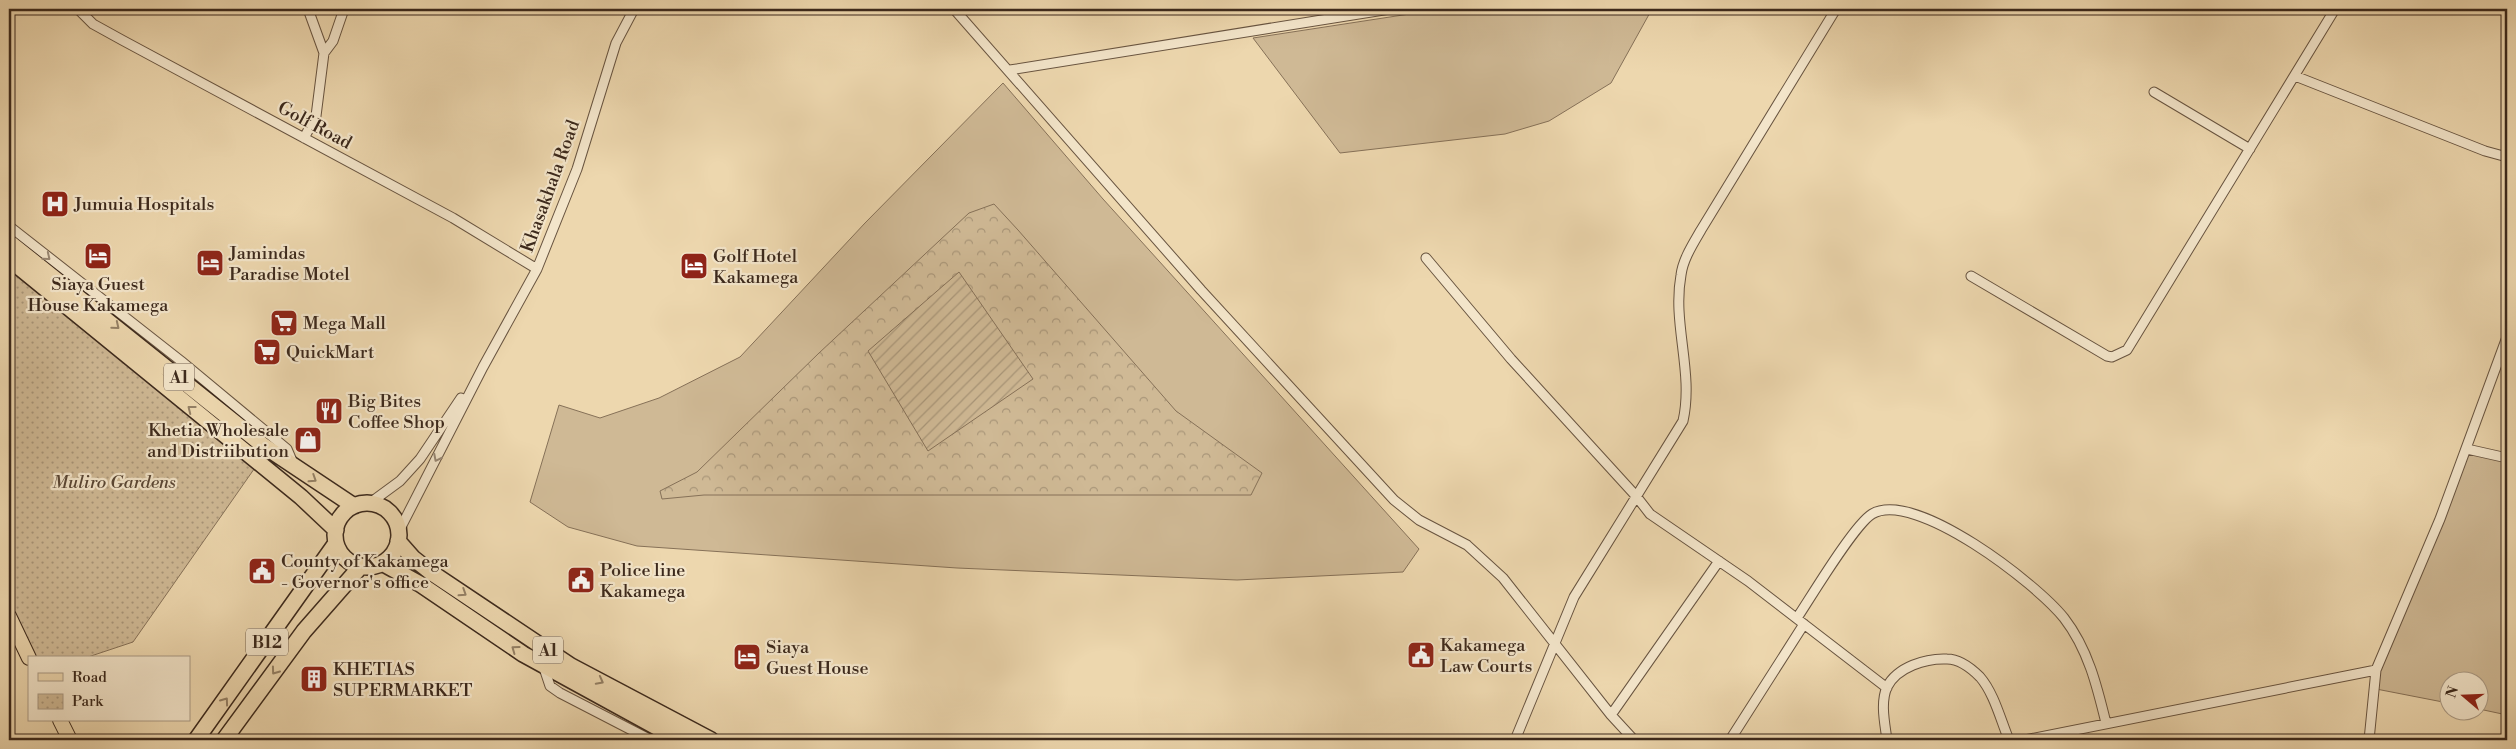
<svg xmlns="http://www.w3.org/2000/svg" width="2516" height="749" font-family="'Libre Bodoni',serif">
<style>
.grass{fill:#cfb995;stroke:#867158}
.forest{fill:url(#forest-crowns);stroke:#867158}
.park{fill:url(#park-dots);stroke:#867158}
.garden{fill:url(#garden-furrows);stroke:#867158}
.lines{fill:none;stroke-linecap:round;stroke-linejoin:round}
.street-casing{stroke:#685440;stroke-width:11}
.primary-casing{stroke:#3c291c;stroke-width:16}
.highway-casing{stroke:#3c291c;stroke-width:18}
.street{stroke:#f3e5ca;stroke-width:9}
.primary{stroke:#edd7ae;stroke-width:14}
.highway{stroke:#edd7ae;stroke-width:15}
.oneway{stroke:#988773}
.oneway2{stroke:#948065}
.labels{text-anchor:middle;stroke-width:4.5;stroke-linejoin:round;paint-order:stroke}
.shield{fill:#f3e5ca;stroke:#736150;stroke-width:1}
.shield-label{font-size:16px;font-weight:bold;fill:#3c291c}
.street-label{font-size:18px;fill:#3c291c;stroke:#f3e5ca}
.poi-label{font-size:18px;fill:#3c291c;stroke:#f3e5ca;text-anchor:start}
.park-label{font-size:18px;font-style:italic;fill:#594634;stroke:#f3e5ca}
</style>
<defs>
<pattern id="forest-crowns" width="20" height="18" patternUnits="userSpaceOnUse" patternTransform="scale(1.25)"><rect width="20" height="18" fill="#cfb995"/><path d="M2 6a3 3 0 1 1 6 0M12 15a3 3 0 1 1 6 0" fill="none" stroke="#a99679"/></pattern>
<pattern id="park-dots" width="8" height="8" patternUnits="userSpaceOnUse" patternTransform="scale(1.25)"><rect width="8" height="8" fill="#cfb995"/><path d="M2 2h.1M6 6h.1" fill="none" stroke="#a99679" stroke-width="1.8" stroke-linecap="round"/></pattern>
<pattern id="garden-furrows" width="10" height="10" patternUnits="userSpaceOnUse" patternTransform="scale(1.25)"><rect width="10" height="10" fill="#cfb995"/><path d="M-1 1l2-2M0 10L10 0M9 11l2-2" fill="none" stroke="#a99679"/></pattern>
</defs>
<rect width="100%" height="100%" fill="#edd7ae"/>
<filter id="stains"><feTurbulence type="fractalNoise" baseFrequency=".004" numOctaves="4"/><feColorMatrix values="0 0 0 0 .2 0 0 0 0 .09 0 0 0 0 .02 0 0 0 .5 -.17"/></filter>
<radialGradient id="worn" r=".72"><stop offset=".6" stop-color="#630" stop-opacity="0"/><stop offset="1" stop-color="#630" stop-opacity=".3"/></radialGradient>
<!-- grass -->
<path class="grass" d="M 1442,9 L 1652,9 L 1611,83 L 1549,121 L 1505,134 L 1340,153 L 1253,38 Z
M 1003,83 L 1103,199 L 1419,549 L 1403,572 L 1237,580 L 957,568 L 637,546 L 568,527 L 530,502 L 559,405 L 600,418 L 659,398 L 740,357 L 865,223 Z
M 2466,449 L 2507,459 L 2507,715 L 2479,709 L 2478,682 L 2448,682 L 2448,703 L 2371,688 Z"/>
<!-- forest -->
<path class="forest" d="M 994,204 L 1018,230 L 1176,411 L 1262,473 L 1251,495 L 704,495 L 662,499 L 660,491 L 697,472 L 819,353 L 969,213 Z"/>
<!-- park -->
<path class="park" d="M 9,261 L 259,462 L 133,642 L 85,658 L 29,658 L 9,616 Z"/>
<!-- garden -->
<path class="garden" d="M 959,272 L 1033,379 L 928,451 L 868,351 Z"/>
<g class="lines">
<defs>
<path id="street" d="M 78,9 L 93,24 L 122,40 L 453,218 L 537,269
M 954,9 L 1201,290 L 1394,500 L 1419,520 L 1467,545 L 1503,578 L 1611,715 L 1634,740
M 324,53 L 333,41 L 344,9
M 1010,70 L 1390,9
M 2295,76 L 2485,151 L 2507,157
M 2154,92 L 2250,149
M 304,138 L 316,116 L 324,53 L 308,9
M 9,226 L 181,361 L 287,449 L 293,463
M 1426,258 L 1511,359 L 1636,496 L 1650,514 L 1748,581 L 1887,688
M 1971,276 L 2107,356 L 2112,357 L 2127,350 L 2335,9
M 2467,449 L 2507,458
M 370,503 L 400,481 L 420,459 L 461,398
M 399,531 L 483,367 L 537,269 L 577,169 L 616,43 L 634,9
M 1797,618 C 1811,597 1854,525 1872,514 C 1915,489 2037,584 2064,618 C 2088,649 2097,686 2106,723
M 543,665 L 550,686 L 560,693 L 651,740
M 1611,715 L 1719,561
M 1515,740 L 1574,597 L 1683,421 C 1694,372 1672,324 1681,275 C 1683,259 1693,244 1701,230 L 1836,9
M 1730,740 L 1804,624
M 1887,740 C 1885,724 1880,703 1887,687 C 1897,667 1926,658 1947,659 C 1959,659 1972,669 1980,677 C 1994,693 2001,721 2009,740
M 2025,740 L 2376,670
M 2369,740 L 2376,670 L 2440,519 L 2507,337"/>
<path id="primary" d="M 9,616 L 29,658
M 60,720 L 70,740"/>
<path id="highway" d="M 9,242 L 264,446 L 354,506
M 9,259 L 301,497 L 336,530
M335 535a32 32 0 1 1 64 0a32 32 0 1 1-64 0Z
M 398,541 L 413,558 L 432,573 L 571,666 L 711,740
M 382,563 L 420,584 L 523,654 L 680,740
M 196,740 L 336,543
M 224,740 L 304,631 L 361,566"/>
</defs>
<!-- street casing -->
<use href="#street" class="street-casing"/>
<!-- primary casing -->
<use href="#primary" class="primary-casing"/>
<!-- highway casing -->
<use href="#highway" class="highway-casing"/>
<!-- street -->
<use href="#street" class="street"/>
<!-- primary -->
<use href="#primary" class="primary"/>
<!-- highway -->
<use href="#highway" class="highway"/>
</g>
<!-- one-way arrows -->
<defs><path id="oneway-chevron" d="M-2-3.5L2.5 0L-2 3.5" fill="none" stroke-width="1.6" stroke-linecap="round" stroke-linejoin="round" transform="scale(1.25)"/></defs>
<g class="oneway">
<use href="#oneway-chevron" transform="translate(47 257) rotate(39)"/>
<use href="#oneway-chevron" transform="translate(437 458) rotate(117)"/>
</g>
<g class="oneway2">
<use href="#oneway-chevron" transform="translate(116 326) rotate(39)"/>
<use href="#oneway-chevron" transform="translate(191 409) rotate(-142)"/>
<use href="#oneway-chevron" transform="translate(313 479) rotate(33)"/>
<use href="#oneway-chevron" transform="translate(463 593) rotate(33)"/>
<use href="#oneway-chevron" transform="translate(515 649) rotate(-144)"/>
<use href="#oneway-chevron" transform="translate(275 671) rotate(126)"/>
<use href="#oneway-chevron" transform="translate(600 681) rotate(28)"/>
<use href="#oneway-chevron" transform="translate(225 701) rotate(-54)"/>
</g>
<!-- icons -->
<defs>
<symbol id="hospital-square" viewBox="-11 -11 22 22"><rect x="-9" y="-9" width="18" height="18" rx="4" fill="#8f2418" stroke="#f3e5ca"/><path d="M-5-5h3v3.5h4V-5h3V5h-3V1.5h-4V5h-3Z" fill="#fff"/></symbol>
<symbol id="hotel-square" viewBox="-11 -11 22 22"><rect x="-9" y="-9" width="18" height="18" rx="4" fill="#8f2418" stroke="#f3e5ca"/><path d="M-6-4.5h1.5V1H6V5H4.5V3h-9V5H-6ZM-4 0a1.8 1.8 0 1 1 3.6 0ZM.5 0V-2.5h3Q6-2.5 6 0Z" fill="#fff"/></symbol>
<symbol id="supermarket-square" viewBox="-11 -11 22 22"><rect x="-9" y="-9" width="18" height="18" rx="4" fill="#8f2418" stroke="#f3e5ca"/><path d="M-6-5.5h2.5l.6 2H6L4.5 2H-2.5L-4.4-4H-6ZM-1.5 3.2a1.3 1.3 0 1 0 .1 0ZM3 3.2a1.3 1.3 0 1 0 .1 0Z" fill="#fff"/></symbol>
<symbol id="restaurant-square" viewBox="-11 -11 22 22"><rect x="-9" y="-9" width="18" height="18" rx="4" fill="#8f2418" stroke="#f3e5ca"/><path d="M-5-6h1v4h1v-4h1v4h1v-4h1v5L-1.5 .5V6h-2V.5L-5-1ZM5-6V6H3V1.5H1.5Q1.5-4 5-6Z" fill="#fff"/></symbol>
<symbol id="shop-square" viewBox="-11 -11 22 22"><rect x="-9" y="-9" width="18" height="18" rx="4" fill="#8f2418" stroke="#f3e5ca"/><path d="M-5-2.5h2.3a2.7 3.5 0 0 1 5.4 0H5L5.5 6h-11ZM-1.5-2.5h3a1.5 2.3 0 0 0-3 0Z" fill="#fff"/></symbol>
<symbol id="civic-square" viewBox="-11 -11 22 22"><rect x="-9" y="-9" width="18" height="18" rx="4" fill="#8f2418" stroke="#f3e5ca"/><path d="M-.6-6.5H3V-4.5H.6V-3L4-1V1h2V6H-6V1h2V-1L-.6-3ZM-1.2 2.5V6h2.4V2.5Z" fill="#fff"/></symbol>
<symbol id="building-square" viewBox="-11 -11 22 22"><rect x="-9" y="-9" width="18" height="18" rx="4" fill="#8f2418" stroke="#f3e5ca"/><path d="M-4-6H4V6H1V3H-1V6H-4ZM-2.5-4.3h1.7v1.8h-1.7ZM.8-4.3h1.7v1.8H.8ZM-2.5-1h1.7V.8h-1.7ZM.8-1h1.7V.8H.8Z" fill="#fff"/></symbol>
</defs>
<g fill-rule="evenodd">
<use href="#hospital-square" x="39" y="188" width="32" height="32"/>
<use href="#hotel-square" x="82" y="240" width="32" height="32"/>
<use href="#hotel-square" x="194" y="247" width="32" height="32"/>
<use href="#hotel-square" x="678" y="250" width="32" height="32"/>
<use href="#supermarket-square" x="268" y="307" width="32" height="32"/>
<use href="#supermarket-square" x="251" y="336" width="32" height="32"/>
<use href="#restaurant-square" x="313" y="395" width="32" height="32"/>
<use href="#shop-square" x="292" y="424" width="32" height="32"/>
<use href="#civic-square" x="246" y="555" width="32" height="32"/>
<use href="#civic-square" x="565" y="564" width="32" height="32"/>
<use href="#civic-square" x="1405" y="639" width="32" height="32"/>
<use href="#hotel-square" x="731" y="641" width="32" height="32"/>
<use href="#building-square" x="298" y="663" width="32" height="32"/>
</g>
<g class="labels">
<!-- shield labels -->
<g class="shield">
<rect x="164" y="363.5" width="30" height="27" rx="4"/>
<rect x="246" y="628.5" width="42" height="27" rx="4"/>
<rect x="533" y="636.5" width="30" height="27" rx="4"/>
</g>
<g class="shield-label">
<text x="179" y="383">A1</text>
<text x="267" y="648">B12</text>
<text x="548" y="656">A1</text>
</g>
<!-- street labels -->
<g class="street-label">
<text transform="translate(315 125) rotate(28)" y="6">Golf Road</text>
<text transform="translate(550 186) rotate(-70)" y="6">Khasakhala Road</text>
</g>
<!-- poi labels -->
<g class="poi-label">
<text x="74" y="210">Jumuia Hospitals</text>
<text x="229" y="259">Jamindas<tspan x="229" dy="21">Paradise Motel</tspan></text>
<text x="713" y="262">Golf Hotel<tspan x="713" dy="21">Kakamega</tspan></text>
<text x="98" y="290" text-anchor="middle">Siaya Guest<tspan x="98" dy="21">House Kakamega</tspan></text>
<text x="303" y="329">Mega Mall</text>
<text x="286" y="358">QuickMart</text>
<text x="348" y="407">Big Bites<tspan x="348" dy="21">Coffee Shop</tspan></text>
<text x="289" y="436" text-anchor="end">Khetia Wholesale<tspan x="289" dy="21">and Distriibution</tspan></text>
<text x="281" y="567">County of Kakamega<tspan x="281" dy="21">- Governor's office</tspan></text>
<text x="600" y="576">Police line<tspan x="600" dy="21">Kakamega</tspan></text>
<text x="1440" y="651">Kakamega<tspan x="1440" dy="21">Law Courts</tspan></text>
<text x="766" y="653">Siaya<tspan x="766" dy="21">Guest House</tspan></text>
<text x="333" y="675">KHETIAS<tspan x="333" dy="21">SUPERMARKET</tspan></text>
</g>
<!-- park labels -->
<g class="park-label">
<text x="114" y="488">Muliro Gardens</text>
</g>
</g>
<!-- margin -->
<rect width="2516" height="749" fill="none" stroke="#edd7ae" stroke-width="30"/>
<rect x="10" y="10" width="2496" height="729" fill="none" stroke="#3c291c" stroke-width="2.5"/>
<rect x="15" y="15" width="2486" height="719" fill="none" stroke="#3c291c"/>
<!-- legend -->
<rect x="28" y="656" width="162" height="65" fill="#f3e5ca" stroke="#aa9a84"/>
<rect x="38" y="673" width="25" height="8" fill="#edd7ae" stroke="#aa9a84"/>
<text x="72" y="682" font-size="15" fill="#3c291c">Road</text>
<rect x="38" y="694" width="25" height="15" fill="url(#park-dots)" stroke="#aa9a84"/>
<text x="72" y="706" font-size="15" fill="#3c291c">Park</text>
<!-- north arrow -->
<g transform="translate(2464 696) rotate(289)"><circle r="24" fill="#f3e5ca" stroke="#aa9a84"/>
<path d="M0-4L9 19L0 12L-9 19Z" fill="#8f2418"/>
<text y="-8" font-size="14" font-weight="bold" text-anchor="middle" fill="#3c291c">N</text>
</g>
<rect width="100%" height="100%" filter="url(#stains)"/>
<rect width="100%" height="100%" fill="url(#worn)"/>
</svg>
